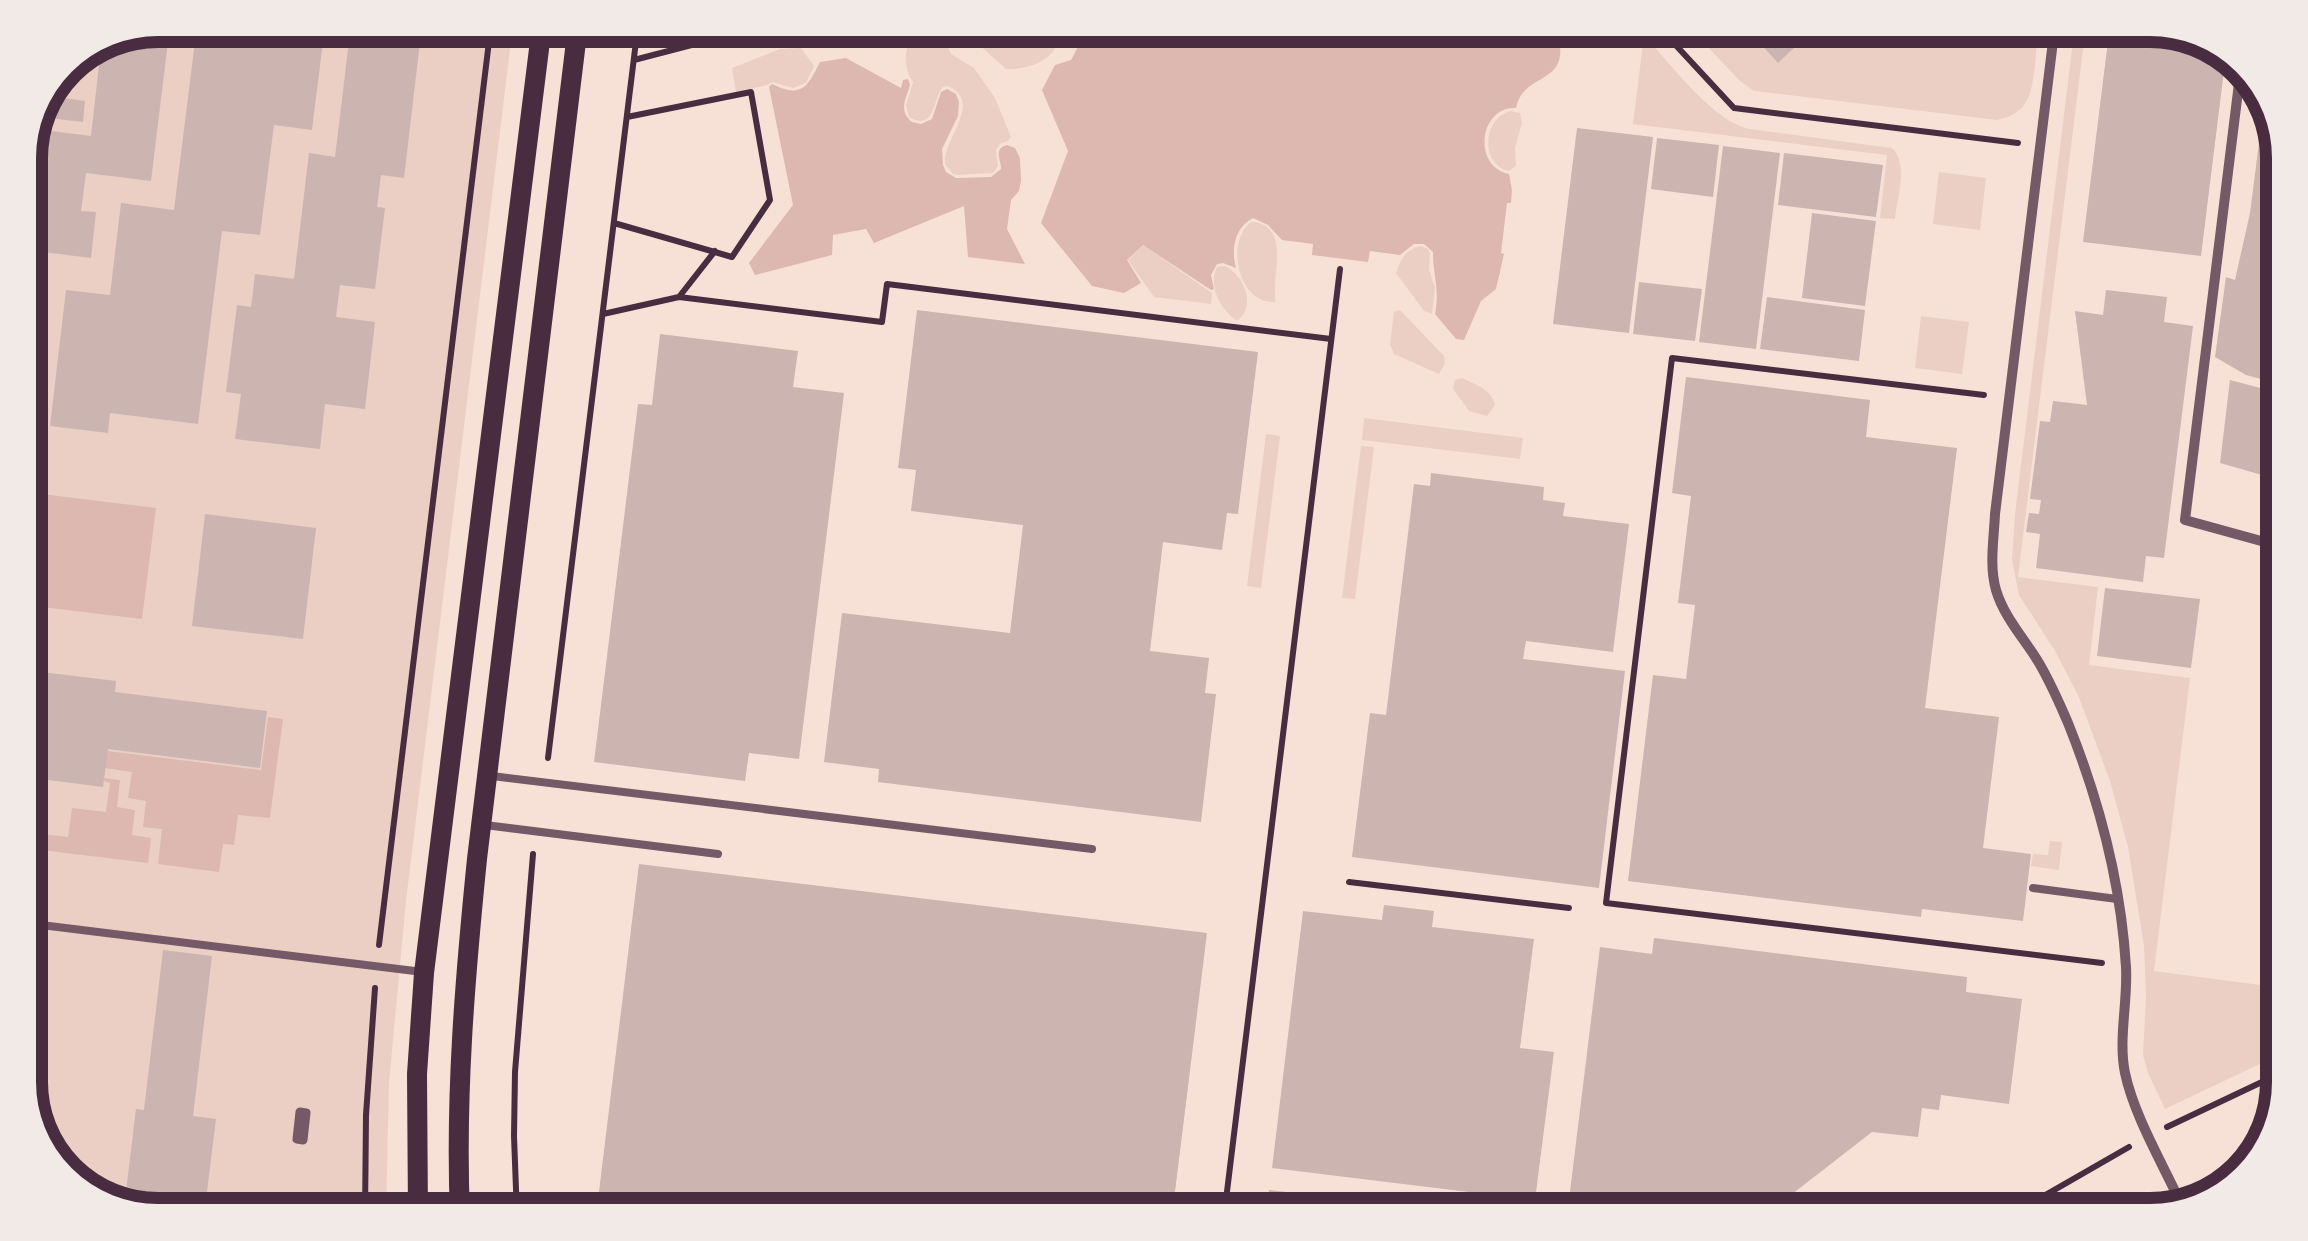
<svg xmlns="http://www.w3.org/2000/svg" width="2308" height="1241" font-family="Montserrat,sans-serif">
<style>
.green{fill:#ebcfc5}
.water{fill:#dcb8b0}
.building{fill:#ccb4b1}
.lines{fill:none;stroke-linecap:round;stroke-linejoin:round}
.path{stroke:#4a2c40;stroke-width:6}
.service{stroke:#755966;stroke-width:8}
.pedestrian{stroke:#755966;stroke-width:9}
.minor{stroke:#755966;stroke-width:10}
.secondary{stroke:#4a2c40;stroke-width:20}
.rim{fill:none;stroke:#4a2c40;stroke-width:12}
</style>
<rect width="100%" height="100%" fill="#f7e1d7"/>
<!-- green -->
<path class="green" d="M 158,25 L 513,25 L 406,901 L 389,1083 L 386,1216 L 158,1216 L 99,1202 L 47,1156 L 25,1092 L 25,150 L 64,64 Z
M 924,25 L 939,27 L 951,54 L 974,68 L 995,98 L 1011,137 L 1008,141 L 1001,143 L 996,150 L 998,166 L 993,173 L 958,175 L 953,174 L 945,164 C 942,142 977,109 956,91 C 929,67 944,138 909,117 L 906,105 L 913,82 C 900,63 905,37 924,25 Z
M 983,25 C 1000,25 1003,27 1018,31 C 1030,35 1041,33 1053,38 L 1055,49 C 1045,64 1023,70 1006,69 L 977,43 L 978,32 Z
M 1687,25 L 1743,25 L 1778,63 L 1819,25 L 2038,25 C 2038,39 2036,52 2035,66 C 2031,95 2029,113 1997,120 L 1754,91 L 1740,81 Z
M 2075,25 L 2086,25 L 2018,577 L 2098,587 L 2089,665 L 2190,678 L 2154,971 L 2283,988 L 2283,1053 L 2165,1109 L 2148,1073 L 2143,1055 L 2146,996 L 2144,946 L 2128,847 L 2110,781 L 2078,695 L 2055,651 L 2019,595 L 2012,560 L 2015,514 Z
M 1644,35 C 1670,63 1713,122 1750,129 L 1892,148 C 1909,165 1897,197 1895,219 L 1880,218 L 1887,155 L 1633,124 Z
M 801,48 L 814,66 L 806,83 L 793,88 L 772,82 L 767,85 L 736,92 L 732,68 L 780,49 Z
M 1511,111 L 1520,113 L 1522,123 L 1515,148 L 1516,166 L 1509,171 C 1479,164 1483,117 1511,111 Z
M 1939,172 L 1986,178 L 1980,230 L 1933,224 Z
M 1251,222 C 1293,224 1270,278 1276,302 C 1270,302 1266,302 1260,299 C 1236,287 1228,240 1251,222 Z
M 1143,245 L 1212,293 L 1211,304 L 1154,297 L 1128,260 Z
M 1421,246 L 1428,249 L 1430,253 L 1429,270 L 1435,288 L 1432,314 L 1424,311 L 1396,273 C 1401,259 1405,250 1421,246 Z
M 1225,266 C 1244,276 1257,305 1237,321 C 1220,309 1208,287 1217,267 Z
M 1400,310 L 1444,356 L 1445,363 L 1439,374 L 1394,354 L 1390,344 L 1394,312 Z
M 1921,316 L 1969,322 L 1962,374 L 1915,368 Z
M 1462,378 C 1476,385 1492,389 1495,405 L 1487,416 L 1469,411 L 1453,389 L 1455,380 Z
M 1364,418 L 1523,438 L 1520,459 L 1362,440 Z
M 1266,434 L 1280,436 L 1261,588 L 1247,586 Z
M 1361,446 L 1374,447 L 1355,599 L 1342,598 Z
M 2050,841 L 2062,842 L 2059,870 L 2031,866 L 2033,854 L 2048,855 Z"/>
<!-- water -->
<path class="water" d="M 1079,25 L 1555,25 C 1577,89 1524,68 1516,108 C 1479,106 1472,167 1509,174 L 1512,190 L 1511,203 L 1507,203 L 1501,253 L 1504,254 L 1496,289 L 1481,301 L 1464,340 L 1456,339 L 1435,314 C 1440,288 1433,277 1433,252 L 1424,244 L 1414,244 L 1400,255 L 1370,251 L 1368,262 L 1312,255 L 1313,244 L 1282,240 L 1268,225 L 1253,218 C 1234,228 1231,250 1236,268 L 1223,263 L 1217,264 L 1211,275 L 1214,289 L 1211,290 L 1143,245 L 1127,260 L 1141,283 L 1124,293 L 1092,286 L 1041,223 L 1068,151 L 1042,90 L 1055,65 L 1071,60 L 1079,45 Z
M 846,58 L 901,88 L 903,80 L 908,79 L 910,85 C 906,99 898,111 912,122 L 921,124 L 932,119 L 941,92 L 947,89 L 956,94 L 959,102 L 958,116 L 942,149 L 943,165 L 946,172 L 956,178 L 991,177 L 1001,169 C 1001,159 993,149 1007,145 L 1015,148 L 1020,158 L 1021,181 L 1019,191 L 1011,200 L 1007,229 L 1025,264 L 968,257 L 964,206 L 874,243 L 866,229 L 833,235 L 832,255 L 755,275 L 749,263 L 793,205 L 769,87 L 772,84 C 802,99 808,86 820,62 Z
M 25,492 L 156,508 L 142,619 L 25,605 Z
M 268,717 L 283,719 L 270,818 L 238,815 L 234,845 L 223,844 L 219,872 L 158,864 L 162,829 L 143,827 L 146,801 L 128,798 L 132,772 L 105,768 L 107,751 L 261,770 Z
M 104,778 L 120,780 L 117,807 L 135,810 L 132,835 L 151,838 L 148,863 L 25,848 L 25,832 L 68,837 L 72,808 L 106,812 L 110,783 L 104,781 Z"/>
<!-- building -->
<path class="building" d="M 158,25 L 170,25 L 151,181 L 86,173 L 81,211 L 96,212 L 91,258 L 43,252 L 28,380 L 25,380 L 25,150 L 35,129 L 91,136 L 101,48 Z
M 197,25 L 325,25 L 312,130 L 274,125 L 260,235 L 222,231 L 198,424 L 110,413 L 108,433 L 50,426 L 66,290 L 110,295 L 121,203 L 174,210 Z
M 351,25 L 422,25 L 404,178 L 381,175 L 377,207 L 385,208 L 375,289 L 340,285 L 336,317 L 375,322 L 365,409 L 325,404 L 320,449 L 235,439 L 241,394 L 226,392 L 237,305 L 251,307 L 255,274 L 294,279 L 309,153 L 335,157 Z
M 1743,25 L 1819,25 L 1778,63 Z
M 2110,25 L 2150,25 L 2209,39 L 2226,54 L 2201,256 L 2083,242 Z
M 50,96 L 85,101 L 83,122 L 40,117 Z
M 2265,96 L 2283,150 L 2283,385 L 2246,375 L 2215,357 L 2226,277 L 2235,280 L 2250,213 Z
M 1577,128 L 1653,137 L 1629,333 L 1553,324 Z
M 1657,138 L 1719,145 L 1713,197 L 1651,189 Z
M 1723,146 L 1780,153 L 1756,349 L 1699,342 Z
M 1784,153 L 1883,165 L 1876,217 L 1778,205 Z
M 1812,213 L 1876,221 L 1865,306 L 1802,298 Z
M 1639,282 L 1702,289 L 1695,341 L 1633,334 Z
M 2106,290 L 2167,297 L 2164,322 L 2193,326 L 2164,558 L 2146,556 L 2143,582 L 2036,568 L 2040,534 L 2026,532 L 2029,513 L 2039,514 L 2041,500 L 2030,499 L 2040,421 L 2050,422 L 2053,401 L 2087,405 L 2075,311 L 2103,315 Z
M 1767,297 L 1865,310 L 1859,361 L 1760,349 Z
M 917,310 L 1258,352 L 1238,514 L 1227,513 L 1222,550 L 1163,542 L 1150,651 L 1209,658 L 1205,693 L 1216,694 L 1201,822 L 878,782 L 879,769 L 824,762 L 842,613 L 1010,633 L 1023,525 L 911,511 L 916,470 L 898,468 Z
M 660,334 L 798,351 L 793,387 L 844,393 L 799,759 L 749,753 L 745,781 L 594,762 L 638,404 L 652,405 Z
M 1686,377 L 1870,400 L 1866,437 L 1957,448 L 1925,708 L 1999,717 L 1983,848 L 2031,854 L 2023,921 L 1922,909 L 1921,917 L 1628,881 L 1653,675 L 1686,679 L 1695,605 L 1678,603 L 1691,496 L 1672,493 Z
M 2230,380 L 2283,394 L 2283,481 L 2220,463 Z
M 1431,473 L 1544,487 L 1543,500 L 1565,503 L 1563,516 L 1629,524 L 1613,652 L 1526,641 L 1523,659 L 1625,671 L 1599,888 L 1352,857 L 1370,713 L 1386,715 L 1414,484 L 1430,486 Z
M 205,514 L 316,528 L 303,639 L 192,626 Z
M 2105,588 L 2200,599 L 2191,668 L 2097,656 Z
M 25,670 L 116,681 L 115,692 L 267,711 L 260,768 L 108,749 L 103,787 L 25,777 Z
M 639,864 L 1207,933 L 1172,1216 L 596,1216 Z
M 1384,905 L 1434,911 L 1432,927 L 1534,939 L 1520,1048 L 1554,1052 L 1535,1200 L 1272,1168 L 1303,911 L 1382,920 Z
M 1654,938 L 1967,977 L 1966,992 L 2022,999 L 2009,1104 L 1941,1095 L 1939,1110 L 1922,1108 L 1918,1137 L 1872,1132 L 1764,1216 L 1567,1216 L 1600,947 L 1652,954 Z
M 163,950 L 212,956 L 193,1116 L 216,1119 L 204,1216 L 158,1216 L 124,1208 L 136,1109 L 144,1110 Z
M 1269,1190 L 1465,1214 L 1464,1216 L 1266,1216 Z"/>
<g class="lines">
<!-- path -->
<path class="path" d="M 1657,25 L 1734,108 L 2018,143
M 634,60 L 768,25
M 614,223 L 732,257 L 770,200 L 751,92 L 627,117
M 715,251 L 679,297 L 882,322 L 887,284 L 1331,339
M 603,314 L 679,297
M 1984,395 L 1672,358 L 1606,903 L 2102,963
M 548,758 L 638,25
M 1349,882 L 1569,908
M 379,945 L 491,25
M 2167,1127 L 2283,1072
M 365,1216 L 366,1115 L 375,988
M 517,1216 L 514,1136 L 515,1072 L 533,854
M 1224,1216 L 1340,269
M 2009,1216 L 2129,1147"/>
<!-- service -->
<path class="service" d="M 492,776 L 1092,849
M 485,825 L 718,854
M 2033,888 L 2117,899
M 25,923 L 423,972"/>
<!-- pedestrian -->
<path class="pedestrian" d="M 300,1112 L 306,1113 L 303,1140 L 297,1139 Z"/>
<!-- minor -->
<path class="minor" d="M 2055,25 L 1995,514 C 1994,538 1989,566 1996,590 C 2003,614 2020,634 2034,655 C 2048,676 2058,700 2068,723 C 2099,800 2121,884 2126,967 C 2128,1002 2118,1039 2125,1073 C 2134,1116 2164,1166 2182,1206
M 2241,67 L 2185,520 L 2283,547"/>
<!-- secondary -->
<path class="secondary" d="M 2182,1206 L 2247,1167
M 418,1216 L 417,1074 L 424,973 L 542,25
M 460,1216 C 455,1096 465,978 477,859 L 578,25"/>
</g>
<!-- crop -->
<path d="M0 0H2308V1241H0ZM158 42H2150A116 116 0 0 1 2266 158V1082A116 116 0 0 1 2150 1198H158A116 116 0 0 1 42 1082V158A116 116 0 0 1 158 42Z" fill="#f1eae7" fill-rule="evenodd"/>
<path class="rim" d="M158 42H2150A116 116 0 0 1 2266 158V1082A116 116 0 0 1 2150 1198H158A116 116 0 0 1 42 1082V158A116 116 0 0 1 158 42Z"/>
</svg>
